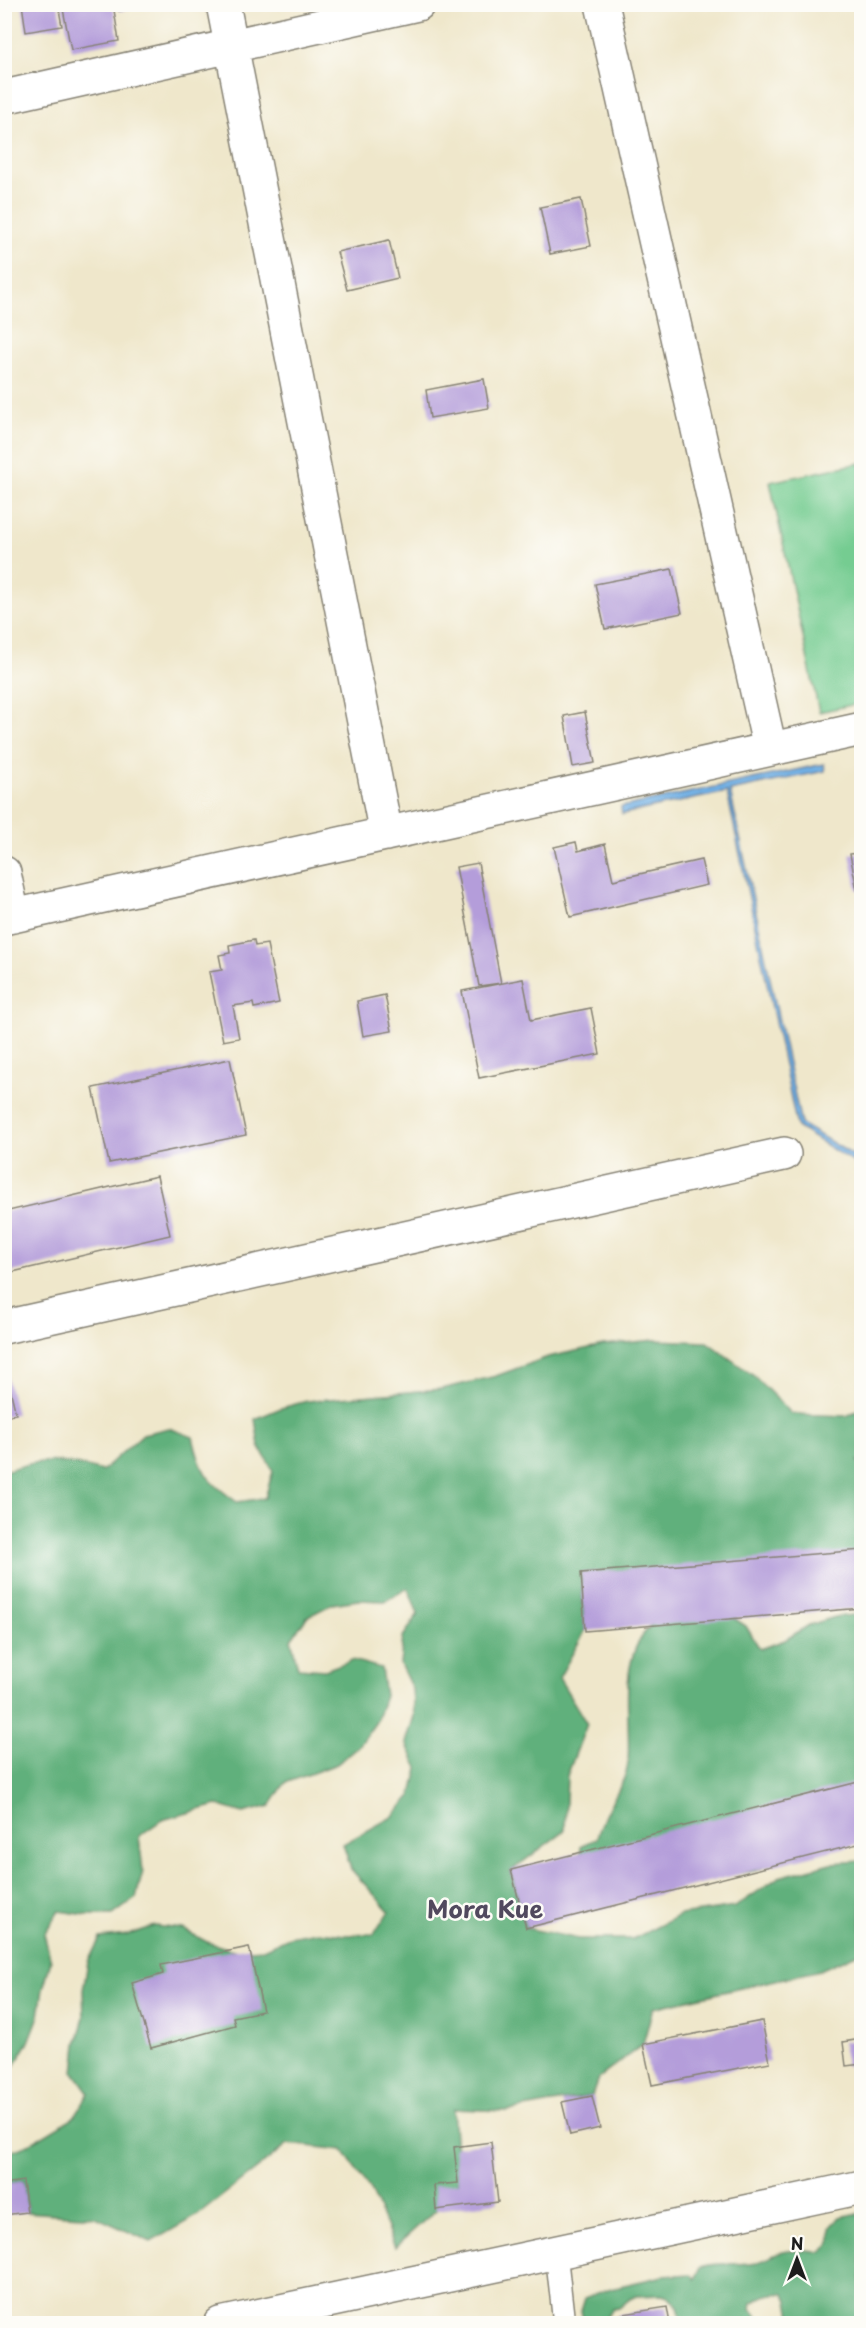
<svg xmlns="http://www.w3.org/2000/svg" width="866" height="2328" font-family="'Playpen Sans',sans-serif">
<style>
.green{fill:#75cc91;stroke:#487456;stroke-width:1.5}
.forest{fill:#60b07b;stroke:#3e664c;stroke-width:1.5}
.water{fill:#72b1e6;stroke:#476681;stroke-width:1.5}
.building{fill:#b49dda}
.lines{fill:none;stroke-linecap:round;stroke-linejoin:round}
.service-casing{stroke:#868274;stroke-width:24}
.minor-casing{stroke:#868274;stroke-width:36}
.service{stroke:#fff;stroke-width:21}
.minor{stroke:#fff;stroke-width:33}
.labels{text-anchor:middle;stroke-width:5;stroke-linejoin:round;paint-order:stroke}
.district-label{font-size:24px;font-weight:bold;fill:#51495e;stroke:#fdfcf7}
</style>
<rect width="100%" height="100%" fill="#fdfcf7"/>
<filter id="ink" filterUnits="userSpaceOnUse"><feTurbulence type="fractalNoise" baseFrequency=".0167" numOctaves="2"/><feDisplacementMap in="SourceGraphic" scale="12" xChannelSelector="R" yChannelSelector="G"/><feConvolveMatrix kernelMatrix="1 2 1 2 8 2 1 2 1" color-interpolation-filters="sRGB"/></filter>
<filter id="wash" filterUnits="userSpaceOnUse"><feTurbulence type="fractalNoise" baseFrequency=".008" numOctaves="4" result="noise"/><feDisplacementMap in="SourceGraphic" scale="24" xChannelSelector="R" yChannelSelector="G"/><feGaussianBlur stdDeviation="1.35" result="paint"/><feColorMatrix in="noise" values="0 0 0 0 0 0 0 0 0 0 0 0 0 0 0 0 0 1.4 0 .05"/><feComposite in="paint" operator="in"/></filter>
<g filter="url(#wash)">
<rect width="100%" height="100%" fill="#efe7cb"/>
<!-- green -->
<path class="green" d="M 861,463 L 861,703 L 819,712 L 770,482 Z"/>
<!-- forest -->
<path class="forest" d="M 655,1340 L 707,1342 L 754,1376 L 792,1414 L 847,1416 L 861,1408 L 861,1461 L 858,1461 L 862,1467 L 861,1557 L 581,1573 L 585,1631 L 559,1678 L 587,1724 L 567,1776 L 565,1830 L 511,1871 L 526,1928 L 579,1939 L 633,1939 L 680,1915 L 735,1907 L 779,1877 L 831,1863 L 861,1861 L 861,1952 L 820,1970 L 653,2008 L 643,2044 L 598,2079 L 592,2096 L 507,2111 L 453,2109 L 458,2183 L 436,2210 L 395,2247 L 373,2195 L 343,2150 L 288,2144 L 198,2215 L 151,2242 L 96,2217 L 27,2212 L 23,2181 L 5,2184 L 5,2154 L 28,2145 L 74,2117 L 89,2093 L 74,2072 L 77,2044 L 84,2017 L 83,1990 L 88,1962 L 100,1938 L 128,1935 L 155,1926 L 183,1929 L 207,1942 L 236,1951 L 263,1949 L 289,1937 L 318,1932 L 346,1935 L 374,1934 L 389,1911 L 351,1869 L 343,1844 L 392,1817 L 412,1795 L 418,1768 L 406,1743 L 414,1716 L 412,1689 L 400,1664 L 403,1637 L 418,1614 L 408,1588 L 385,1601 L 358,1600 L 332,1604 L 307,1617 L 291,1639 L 298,1668 L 325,1670 L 352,1660 L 381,1668 L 385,1696 L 376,1722 L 359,1746 L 337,1764 L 285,1783 L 270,1806 L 243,1813 L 217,1805 L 162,1820 L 139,1836 L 143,1871 L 136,1898 L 113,1915 L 87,1915 L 59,1911 L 44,1934 L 51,1961 L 43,1989 L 39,2016 L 29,2042 L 14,2066 L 5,2076 L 5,1471 C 42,1458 64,1459 102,1471 L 143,1434 L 169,1428 L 193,1437 C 201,1473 207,1481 237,1502 L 265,1498 L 273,1471 L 259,1446 L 255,1419 L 281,1408 L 307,1401 L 442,1389 L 496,1376 L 548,1357 L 603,1345 Z
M 723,1611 L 746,1626 L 760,1649 L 785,1640 L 809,1625 L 835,1617 L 861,1614 L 861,1840 L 783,1860 L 755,1871 L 728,1875 L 579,1874 L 581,1846 L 596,1839 C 600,1830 602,1821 606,1813 C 614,1796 626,1781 628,1762 C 632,1712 612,1643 667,1614 C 677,1609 710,1611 723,1611 Z
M 853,2214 L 861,2214 L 861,2323 L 792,2323 L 788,2300 L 784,2294 C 772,2292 762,2296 752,2303 L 751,2309 L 760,2320 L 760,2323 L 682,2323 L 678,2306 L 668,2297 L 662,2295 L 636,2296 L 630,2299 L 619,2308 L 613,2309 L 600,2323 L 584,2323 L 581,2311 L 585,2298 L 611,2288 L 663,2276 L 691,2274 L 695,2279 L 701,2267 C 720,2261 737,2266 757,2262 C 766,2261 773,2254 783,2252 C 795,2249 807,2252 820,2252 L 831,2243 L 831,2227 L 840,2217 Z"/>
<!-- water -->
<path class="water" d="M 824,764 L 825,771 L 730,791 L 801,1124 L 861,1160 L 861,1167 L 797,1127 L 727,792 L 622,814 L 621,807 Z"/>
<g id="blocks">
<!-- building -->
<path class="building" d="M 22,4 L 58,4 L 62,26 L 26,32 Z
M 62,4 L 113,4 L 119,41 L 71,50 Z
M 118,4 L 135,4 L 136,8 L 119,11 Z
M 581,199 L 591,246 L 550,254 L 540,207 Z
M 389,240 L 398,278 L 347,290 L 337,252 Z
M 484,379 L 489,408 L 430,418 L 426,390 Z
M 672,569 L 682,613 L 605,629 L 595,584 Z
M 585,712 L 595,763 L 573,767 L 564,716 Z
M 576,842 L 578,851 L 605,844 L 613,880 L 701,860 L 707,885 L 570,917 L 554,847 Z
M 862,852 L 862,889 L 857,890 L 850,854 Z
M 478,863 L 501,983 L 479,986 L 456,867 Z
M 254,940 L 255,946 L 267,944 L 279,1003 L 254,1008 L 253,1003 L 233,1006 L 239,1038 L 223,1041 L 209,972 L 222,970 L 219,955 L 230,953 L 229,945 Z
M 523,979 L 531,1020 L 591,1008 L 600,1054 L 479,1078 L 462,991 Z
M 385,995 L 392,1031 L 363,1036 L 357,1001 Z
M 230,1059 L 246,1135 L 109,1163 L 93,1088 Z
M 157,1176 L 170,1235 L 4,1274 L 4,1212 Z
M 4,1376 L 7,1376 L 16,1414 L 4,1416 Z
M 862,1550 L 862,1608 L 585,1631 L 581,1573 Z
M 862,1781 L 862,1843 L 526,1928 L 511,1870 Z
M 249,1947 L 263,2011 L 233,2017 L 235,2025 L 151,2048 L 132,1983 L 163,1974 L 161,1965 Z
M 762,2021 L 770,2062 L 652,2085 L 643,2044 Z
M 862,2039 L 862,2064 L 846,2066 L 843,2042 Z
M 592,2096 L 600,2128 L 570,2135 L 562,2102 Z
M 491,2142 L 498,2202 L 436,2210 L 434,2185 L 458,2183 L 454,2147 Z
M 23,2181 L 27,2212 L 4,2215 L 4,2184 Z
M 667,2307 L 670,2324 L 619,2324 L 617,2315 Z"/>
</g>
</g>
<g filter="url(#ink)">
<use href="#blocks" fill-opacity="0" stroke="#868274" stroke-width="1.5"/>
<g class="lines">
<defs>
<path id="service" d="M 556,2252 L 564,2324"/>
<path id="minor" d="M 223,4 L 386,834
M 602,4 L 770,749
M 4,97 L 418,4
M 4,873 L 13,916
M 4,918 L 862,729
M 4,1327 L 784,1154
M 220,2324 L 862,2187"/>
</defs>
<!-- service casing -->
<use href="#service" class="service-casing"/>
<!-- minor casing -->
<use href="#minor" class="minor-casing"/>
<!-- service -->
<use href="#service" class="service"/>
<!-- minor -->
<use href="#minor" class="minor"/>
</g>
</g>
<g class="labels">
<!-- district labels -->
<g class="district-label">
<text x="485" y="1918">Mora Kue</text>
</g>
</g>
<!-- margin -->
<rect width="866" height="2328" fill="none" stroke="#fdfcf7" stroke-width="24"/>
<!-- north arrow -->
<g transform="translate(797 2259)" stroke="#fdfcf7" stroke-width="4.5" paint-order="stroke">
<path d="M0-4.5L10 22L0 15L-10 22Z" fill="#1c1c1c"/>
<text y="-9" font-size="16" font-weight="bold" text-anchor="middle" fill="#1c1c1c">N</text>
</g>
</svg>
